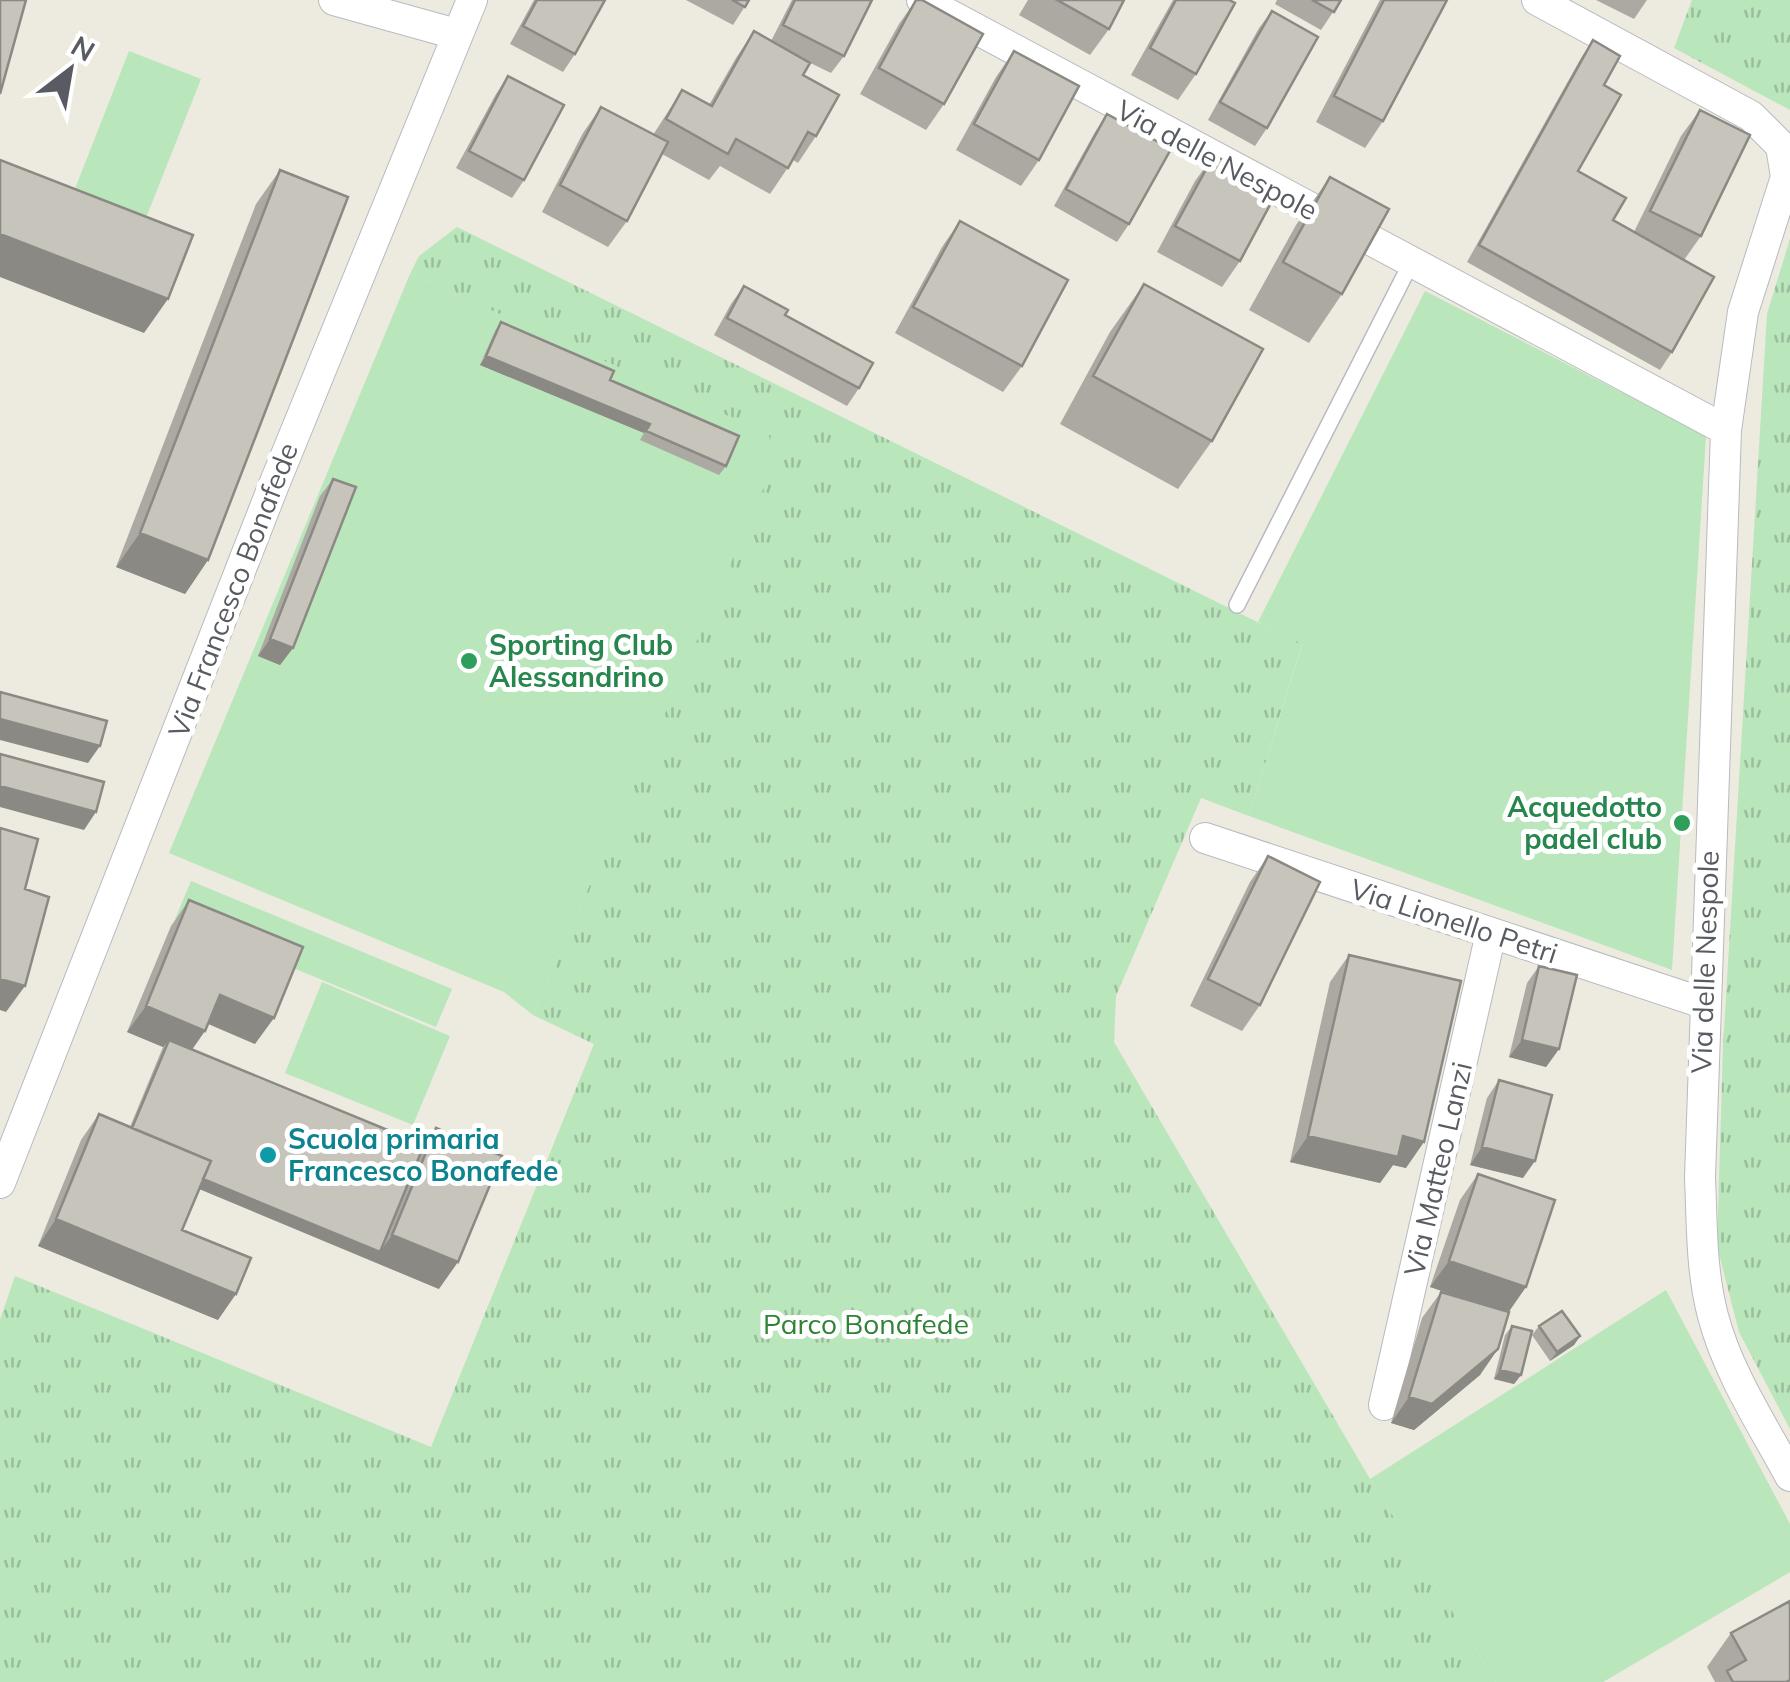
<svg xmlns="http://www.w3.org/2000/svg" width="1790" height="1682" font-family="Mulish,sans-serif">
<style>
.green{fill:#b9e6bb}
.park{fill:url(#park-tufts)}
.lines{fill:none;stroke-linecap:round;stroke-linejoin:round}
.service-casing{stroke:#b7bac0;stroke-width:18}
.minor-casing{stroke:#b7bac0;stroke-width:32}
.service{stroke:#fff;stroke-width:15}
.minor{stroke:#fff;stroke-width:30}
.wall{fill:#aba9a2}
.shaded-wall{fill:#8b8984}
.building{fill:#c7c4bc;stroke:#8b8984;stroke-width:2.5}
.leisure-dot{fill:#2e9e5b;stroke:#fff;stroke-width:4}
.culture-dot{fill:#0f9aa8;stroke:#fff;stroke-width:4}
.labels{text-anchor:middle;stroke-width:10;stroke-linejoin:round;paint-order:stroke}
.street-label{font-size:28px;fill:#585c62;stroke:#fff}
.leisure-label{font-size:28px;font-weight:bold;fill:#27864d;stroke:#fff;text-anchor:start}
.culture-label{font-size:28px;font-weight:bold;fill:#0d838f;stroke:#fff;text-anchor:start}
.park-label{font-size:28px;fill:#2e8335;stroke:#fff}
</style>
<defs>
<pattern id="park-tufts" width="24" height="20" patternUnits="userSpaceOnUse" patternTransform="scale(2.5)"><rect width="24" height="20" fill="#b9e6bb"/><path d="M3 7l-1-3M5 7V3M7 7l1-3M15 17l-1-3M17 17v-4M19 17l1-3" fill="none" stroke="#99be9b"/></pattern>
</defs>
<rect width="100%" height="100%" fill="#edeadf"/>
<!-- green -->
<path class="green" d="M 129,51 L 201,79 L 142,228 L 71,199 Z
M 410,274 L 769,433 L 773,468 L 533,1015 L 504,992 L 169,853 Z
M 1425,291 L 1706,436 L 1672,970 L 1249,816 L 1302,645 L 1258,622 Z
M 191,881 L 452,989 L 436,1027 L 175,919 Z
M 322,982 L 450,1036 L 413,1125 L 285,1073 Z
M 1666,1290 L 1790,1524 L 1790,1572 L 1603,1682 L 1496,1682 L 1370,1479 Z"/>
<!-- park -->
<path class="park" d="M 1692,0 L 1790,0 L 1790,110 L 1674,48 Z
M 457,227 L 1302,644 L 1249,816 L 1201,798 L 1116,996 L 1114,1042 L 1370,1479 L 1496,1682 L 0,1682 L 0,1320 L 15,1276 L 431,1447 L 594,1044 L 533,1015 L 772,469 L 769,434 L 410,274 L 419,256 Z
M 1790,239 L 1790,1429 L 1739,1332 L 1717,1246 L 1723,1047 L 1767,314 Z"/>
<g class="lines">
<defs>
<path id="service" d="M 1237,605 L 1411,263"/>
<path id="minor" d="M 334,0 L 456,34
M 922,0 L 1726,430
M 1537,0 L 1751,116 L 1781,146 L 1786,177 L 1743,312 L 1726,430 L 1700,1177 C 1702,1223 1701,1271 1713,1316 C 1728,1373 1762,1424 1790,1476
M 1205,838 L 1703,1003
M 0,1183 L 273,487 L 472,0
M 1384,1405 L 1491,933"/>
</defs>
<!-- service casing -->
<use href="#service" class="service-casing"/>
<!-- minor casing -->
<use href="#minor" class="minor-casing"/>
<!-- service -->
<use href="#service" class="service"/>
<!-- minor -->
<use href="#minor" class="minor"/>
</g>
<!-- wall -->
<path class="wall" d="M 534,0 L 605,0 L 575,54 L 563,72 L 510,44 Z
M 686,0 L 749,0 L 733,25 Z
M 792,0 L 872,0 L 844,56 L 831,73 L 798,57 L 816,136 L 798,163 L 793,160 L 770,194 L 720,166 L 709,180 L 662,154 L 627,221 L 608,247 L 542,212 L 583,133 L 601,107 L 653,135 L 682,90 L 709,105 L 736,58 L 754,31 L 771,41 Z
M 916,0 L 944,104 L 926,130 L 860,94 L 899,24 Z
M 1028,0 L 1124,0 L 1109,29 L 1090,55 L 1019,15 Z
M 1173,0 L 1229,0 L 1196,74 L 1178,100 L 1131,75 Z
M 1277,0 L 1341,0 L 1321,30 L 1275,4 Z
M 1380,0 L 1447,0 L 1383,121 L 1365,148 L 1316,122 Z
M 1596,0 L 1647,0 L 1634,19 Z
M 1272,11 L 1267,128 L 1255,146 L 1208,120 L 1259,28 Z
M 1593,40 L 1604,85 L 1578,171 L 1613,220 L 1634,232 L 1681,136 L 1700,110 L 1701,236 L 1684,260 L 1672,352 L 1660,370 L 1467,262 L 1581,58 Z
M 1014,51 L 1039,160 L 1021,186 L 956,150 L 996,77 Z
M 508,76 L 524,180 L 512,198 L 456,168 L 496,94 Z
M 1107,114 L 1129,224 L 1117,242 L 1054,206 L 1095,132 Z
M 1214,155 L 1240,261 L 1222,287 L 1157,252 L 1195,181 Z
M 280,170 L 208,560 L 185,594 L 116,567 L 256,204 Z
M 1330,177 L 1342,294 L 1309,343 L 1249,310 L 1296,225 Z
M 960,221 L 1022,366 L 1003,392 L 895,333 L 942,247 Z
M 1144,284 L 1212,441 L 1178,489 L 1060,424 L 1110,332 Z
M 744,286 L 785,315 L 859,388 L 847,406 L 714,335 L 731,304 Z
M 501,322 L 610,380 L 726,466 L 719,475 L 640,440 L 644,433 L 480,365 L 495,331 Z
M 333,479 L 293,648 L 280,665 L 258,656 L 320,496 Z
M 1268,856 L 1260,1005 L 1242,1031 L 1190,1006 L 1250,882 Z
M 189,900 L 255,1044 L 208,1024 L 192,1049 L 424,1145 L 436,1128 L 439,1289 L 199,1189 L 182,1230 L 218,1320 L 38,1246 L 81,1140 L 99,1114 L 130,1127 L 163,1047 L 127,1032 L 171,926 Z
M 1349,955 L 1406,1168 L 1393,1165 L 1380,1183 L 1290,1162 L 1330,982 Z
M 1539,966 L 1559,1049 L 1546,1067 L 1509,1057 L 1527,983 Z
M 1499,1080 L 1523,1178 L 1470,1165 L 1487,1098 Z
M 1478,1174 L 1508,1312 L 1480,1375 L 1414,1430 L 1391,1423 L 1422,1318 L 1441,1292 L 1470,1300 L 1430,1287 L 1460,1200 Z
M 1512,1326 L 1521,1375 L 1514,1384 L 1494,1379 L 1505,1335 Z
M 1539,1326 L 1580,1336 L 1574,1345 L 1550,1361 L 1532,1335 Z
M 1731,1633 L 1790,1682 L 1715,1682 L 1707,1667 Z"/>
<!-- shaded-wall -->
<path class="shaded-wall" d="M 0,234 L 168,299 L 144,333 L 0,277 Z
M 486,356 L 650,424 L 644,433 L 480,365 Z
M 140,533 L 208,560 L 185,594 L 116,567 Z
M 270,639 L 293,648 L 280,665 L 258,656 Z
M 0,719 L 100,746 L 88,763 L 0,740 Z
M 0,786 L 96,812 L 84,830 L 0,807 Z
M 0,979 L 25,986 L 6,1012 L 0,1010 Z
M 220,995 L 274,1018 L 255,1044 L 202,1021 Z
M 146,1006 L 205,1031 L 187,1057 L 169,1040 L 163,1047 L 127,1032 Z
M 1522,1040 L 1559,1049 L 1546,1067 L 1509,1057 Z
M 1308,1136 L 1403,1136 L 1424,1142 L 1406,1168 L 1393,1165 L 1380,1183 L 1290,1162 Z
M 125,1146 L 380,1252 L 392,1235 L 458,1262 L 439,1289 L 118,1155 Z
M 1482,1147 L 1535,1161 L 1523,1178 L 1470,1165 Z
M 56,1219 L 236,1294 L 218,1320 L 38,1246 Z
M 1449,1261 L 1526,1287 L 1508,1313 L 1430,1287 Z
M 1580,1336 L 1574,1345 L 1550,1361 L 1557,1352 Z
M 1498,1349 L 1480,1375 L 1414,1430 L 1391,1423 L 1409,1397 Z
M 1500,1370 L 1521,1375 L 1514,1384 L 1494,1379 Z"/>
<!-- building -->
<path class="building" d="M 0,0 L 26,0 L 0,94 Z
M 537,0 L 605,0 L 575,54 L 523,26 Z
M 732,0 L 749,0 L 745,7 Z
M 795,0 L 872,0 L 844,56 L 783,25 Z
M 916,0 L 922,0 L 983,34 L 944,104 L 879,68 Z
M 1057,0 L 1124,0 L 1109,29 Z
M 1176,0 L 1229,0 L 1235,3 L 1196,74 L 1150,48 Z
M 1312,0 L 1341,0 L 1334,12 Z
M 1384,0 L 1447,0 L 1383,121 L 1334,96 Z
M 1272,11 L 1318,37 L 1267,128 L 1220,102 Z
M 754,31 L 810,63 L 803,75 L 839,95 L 816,136 L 808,132 L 788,168 L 736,139 L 728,154 L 666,119 L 682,90 L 712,106 Z
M 1593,40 L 1620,56 L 1604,85 L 1621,95 L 1578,171 L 1626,198 L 1613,220 L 1714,277 L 1672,352 L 1479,245 Z
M 1014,51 L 1079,86 L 1039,160 L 974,124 Z
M 508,76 L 564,105 L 524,180 L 469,151 Z
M 601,107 L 668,142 L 627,221 L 560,185 Z
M 1700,110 L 1750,135 L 1701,236 L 1650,211 Z
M 1107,114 L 1171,149 L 1129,224 L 1066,189 Z
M 1214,155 L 1278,190 L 1240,261 L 1175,226 Z
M 0,160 L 193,235 L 168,299 L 0,234 Z
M 280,170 L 348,197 L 208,560 L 140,533 Z
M 1330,177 L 1389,209 L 1342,294 L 1283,262 Z
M 960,221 L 1068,280 L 1022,366 L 913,307 Z
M 1144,284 L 1263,349 L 1212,441 L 1093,376 Z
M 744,286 L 788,310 L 785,315 L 873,363 L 859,388 L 727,318 Z
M 501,322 L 614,371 L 610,380 L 739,436 L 726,466 L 646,431 L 650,424 L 486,356 Z
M 333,479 L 356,487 L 293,648 L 270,639 Z
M 0,692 L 107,721 L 100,746 L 0,719 Z
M 0,754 L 104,782 L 96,812 L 0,786 Z
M 0,828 L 38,839 L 25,889 L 49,897 L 25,986 L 0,979 Z
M 1268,856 L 1320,882 L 1260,1005 L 1208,979 Z
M 189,900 L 303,947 L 274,1018 L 220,995 L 205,1031 L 146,1006 Z
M 1349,955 L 1461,981 L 1424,1142 L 1403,1136 L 1398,1157 L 1308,1136 Z
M 1539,966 L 1577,975 L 1559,1049 L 1522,1040 Z
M 169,1040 L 424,1145 L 380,1252 L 203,1179 L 211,1161 L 132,1128 Z
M 1499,1080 L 1552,1095 L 1535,1161 L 1482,1147 Z
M 99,1114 L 211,1161 L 182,1230 L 251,1258 L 236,1294 L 56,1219 Z
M 436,1128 L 502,1156 L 458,1262 L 392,1235 Z
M 1478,1174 L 1555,1200 L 1526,1287 L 1449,1261 Z
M 1441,1292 L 1509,1312 L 1498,1349 L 1432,1404 L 1409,1397 Z
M 1562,1311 L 1580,1336 L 1557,1352 L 1539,1326 Z
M 1512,1326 L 1532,1331 L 1521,1375 L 1500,1370 Z
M 1790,1601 L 1790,1680 L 1786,1682 L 1733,1682 L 1727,1671 L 1746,1660 L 1731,1633 Z"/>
<!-- markers -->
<g class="leisure-dot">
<circle cx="469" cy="661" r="10"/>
<circle cx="1682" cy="823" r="10"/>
</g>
<circle class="culture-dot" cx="268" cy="1155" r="10"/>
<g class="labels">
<!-- street labels -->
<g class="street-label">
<text transform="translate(1217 160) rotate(28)" y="10">Via delle Nespole</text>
<text transform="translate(233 590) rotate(-69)" y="10">Via Francesco Bonafede</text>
<text transform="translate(1454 921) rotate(18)" y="10">Via Lionello Petri</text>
<text transform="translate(1705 962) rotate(-88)" y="10">Via delle Nespole</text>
<text transform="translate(1438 1169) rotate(-77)" y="10">Via Matteo Lanzi</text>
</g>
<!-- leisure labels -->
<g class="leisure-label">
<text x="489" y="655">Sporting Club<tspan x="489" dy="32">Alessandrino</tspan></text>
<text x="1662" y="817" text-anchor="end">Acquedotto<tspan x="1662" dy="32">padel club</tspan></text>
</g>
<!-- culture labels -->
<g class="culture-label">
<text x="288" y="1149">Scuola primaria<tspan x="288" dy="32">Francesco Bonafede</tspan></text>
</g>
<!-- park labels -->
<g class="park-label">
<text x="866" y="1334">Parco Bonafede</text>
</g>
</g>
<!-- north arrow -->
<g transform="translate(70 70) rotate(31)" stroke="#ffffff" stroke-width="8" paint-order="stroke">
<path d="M0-8L18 38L0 25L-18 38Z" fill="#585c62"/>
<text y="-15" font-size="28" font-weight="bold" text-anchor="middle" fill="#585c62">N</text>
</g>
</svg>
